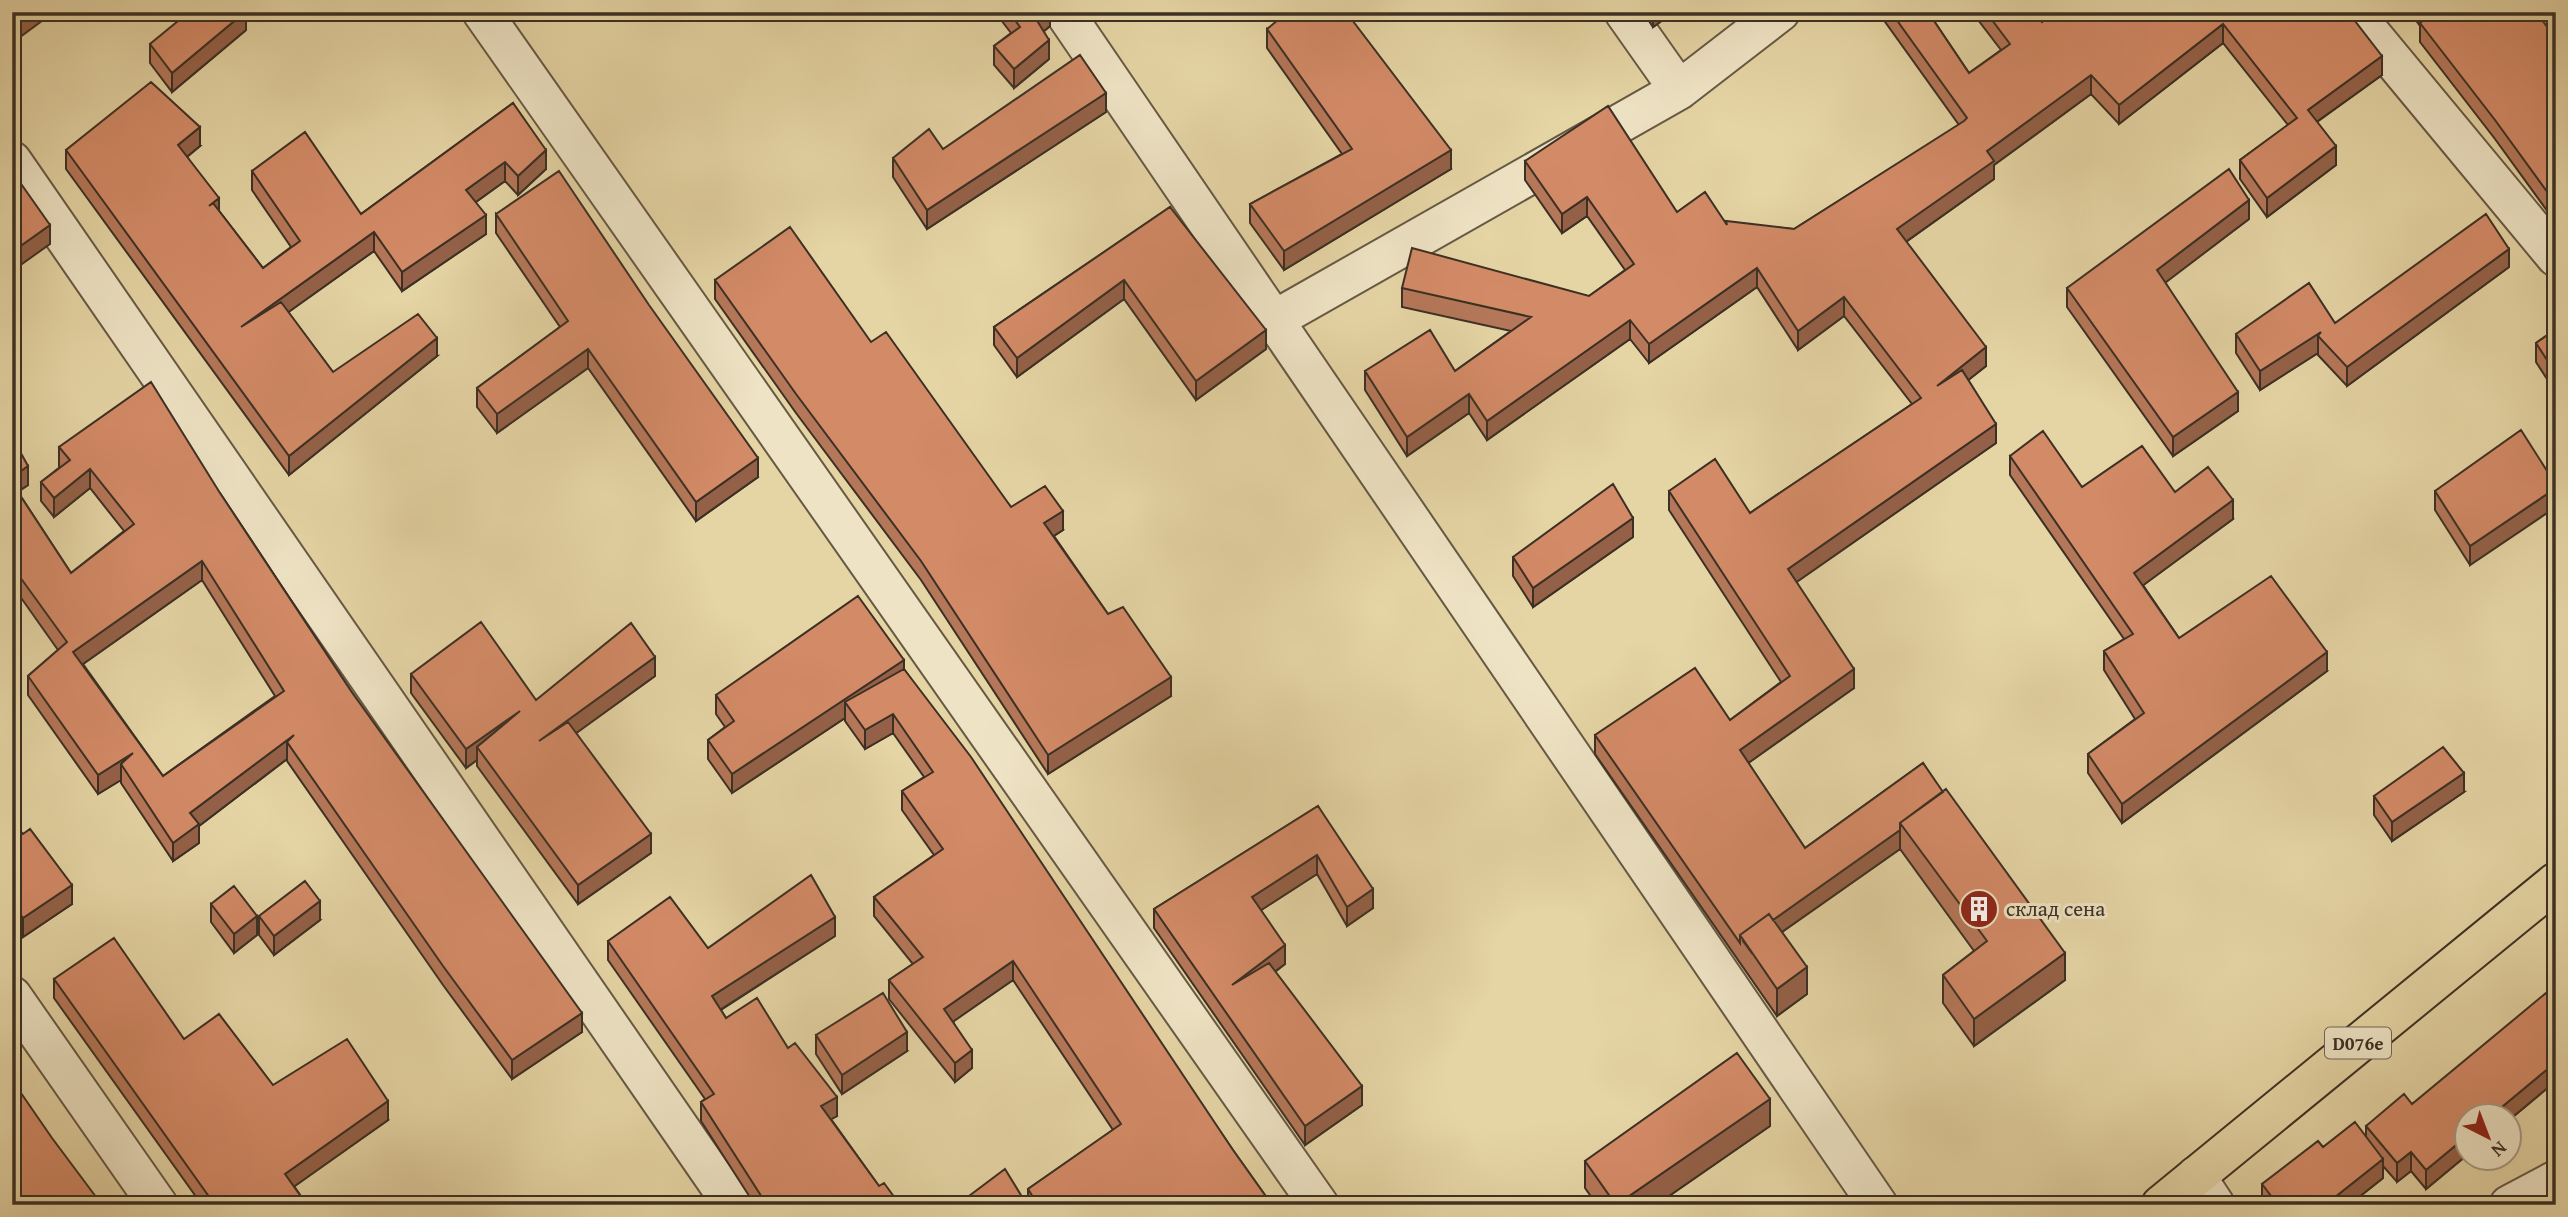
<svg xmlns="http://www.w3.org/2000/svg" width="2568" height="1217" font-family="'Gentium Book Plus',serif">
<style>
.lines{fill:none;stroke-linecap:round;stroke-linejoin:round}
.minor-casing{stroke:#665944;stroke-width:42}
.major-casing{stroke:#3c3024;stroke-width:42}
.minor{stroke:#eee3c4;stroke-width:38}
.major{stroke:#e5d4a4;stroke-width:38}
.wall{fill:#b57759;stroke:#3c3024;stroke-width:2;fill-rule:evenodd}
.shaded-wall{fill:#946148;stroke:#3c3024;stroke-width:2}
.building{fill:#d38a67;stroke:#3c3024;stroke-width:2;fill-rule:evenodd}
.labels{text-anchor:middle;stroke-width:6;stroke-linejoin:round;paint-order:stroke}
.shield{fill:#eee3c4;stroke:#716654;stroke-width:2}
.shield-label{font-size:19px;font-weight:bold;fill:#3c3024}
.poi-label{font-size:21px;fill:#3c3024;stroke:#eee3c4;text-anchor:start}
</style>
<rect width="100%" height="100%" fill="#e5d4a4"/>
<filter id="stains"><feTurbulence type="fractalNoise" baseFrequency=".00286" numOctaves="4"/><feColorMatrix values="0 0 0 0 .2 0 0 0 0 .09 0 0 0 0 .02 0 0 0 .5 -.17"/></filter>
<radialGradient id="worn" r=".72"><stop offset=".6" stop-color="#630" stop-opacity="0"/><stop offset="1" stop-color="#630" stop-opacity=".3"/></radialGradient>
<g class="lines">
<defs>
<path id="minor" d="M 482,12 L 1319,1205
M 1064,12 L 1878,1205
M 1624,12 L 1679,90
M 2353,12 L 2556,257
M 12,161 L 733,1205
M 1274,320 L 1679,90 L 1780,12
M 12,996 L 158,1205
M 2196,1176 L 2215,1205
M 2509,1205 L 2556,1180"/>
<path id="major" d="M 2161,1205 L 2556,882"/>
</defs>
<!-- minor casing -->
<use href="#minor" class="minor-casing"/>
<!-- major casing -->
<use href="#major" class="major-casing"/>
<!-- minor -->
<use href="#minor" class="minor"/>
<!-- major -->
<use href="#major" class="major"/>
</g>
<!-- wall -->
<path class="wall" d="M 246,12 L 246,30 L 172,92 L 150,63 L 150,44 Z
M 995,12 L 1050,12 L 1050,26 L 1044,31 L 1049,59 L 1014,88 L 994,65 L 994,46 L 1011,33 Z
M 1643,12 L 1674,12 L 1653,27 Z
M 1878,12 L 1928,12 L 1969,73 L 2001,50 L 1972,12 L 2035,12 L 2042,22 L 2348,12 L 2382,75 L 2317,122 L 2336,165 L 2267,217 L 2240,179 L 2240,160 L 2288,125 L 2223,43 L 2119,124 L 2091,94 L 1994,165 L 1994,179 L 1906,242 L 1986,366 L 1968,380 L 1996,443 L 1796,582 L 1854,688 L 1748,763 L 1805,848 L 1923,763 L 2065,980 L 1974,1046 L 1943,1003 L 1943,975 L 1974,951 L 1900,849 L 1782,932 L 1807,994 L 1777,1016 L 1595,754 L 1595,735 L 1730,720 L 1781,682 L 1669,510 L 1669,491 L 1750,513 L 1912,404 L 1844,316 L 1798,350 L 1757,287 L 1649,363 L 1630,339 L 1487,440 L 1469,413 L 1407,456 L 1365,390 L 1365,371 L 1455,371 L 1511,331 L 1402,307 L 1402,288 L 1589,296 L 1625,270 L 1587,216 L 1562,233 L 1525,180 L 1525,161 L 1677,212 L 1726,223 L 1794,229 L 1959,125 Z
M 2410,12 L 2536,12 L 2556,39 L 2556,223 L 2495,139 L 2420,42 L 2420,26 Z
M 1267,29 L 1451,169 L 1284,270 L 1250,223 L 1250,204 L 1342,154 L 1267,48 Z
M 513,103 L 546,169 L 518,195 L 505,181 L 476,202 L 486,234 L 402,291 L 374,251 L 288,312 L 333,372 L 437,356 L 289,475 L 66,169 L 66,150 L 200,146 L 187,157 L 219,211 L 263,268 L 291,247 L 252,190 L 252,171 L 361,214 Z
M 1106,112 L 927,229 L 893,177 L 893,158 L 943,149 Z
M 1170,207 L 1266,349 L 1196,400 L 1124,299 L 1017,377 L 994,345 L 994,327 Z
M 496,214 L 758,477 L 696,521 L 588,368 L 497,433 L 477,407 L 477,388 L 560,327 L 496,233 Z
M 2249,219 L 2165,282 L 2238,411 L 2173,456 L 2067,307 L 2067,288 Z
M 2509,267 L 2347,386 L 2318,355 L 2318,353 L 2260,390 L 2236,353 L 2236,334 L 2335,323 Z
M 715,280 L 871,342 L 1011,507 L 1063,530 L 1054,536 L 1108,614 L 1171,696 L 1048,774 L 921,580 L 796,413 L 715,299 Z
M 2556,329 L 2556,393 L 2536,362 L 2536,343 Z
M 12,437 L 28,485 L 18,492 L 71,573 L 124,531 L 90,488 L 54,517 L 41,501 L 41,482 L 60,467 L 59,466 L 59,447 L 220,493 L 351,691 L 582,1032 L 512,1079 L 443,985 L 287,761 L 287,759 L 199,826 L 199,843 L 173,861 L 121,783 L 121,780 L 98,794 L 28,695 L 28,676 L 58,650 L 12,585 ZM 202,580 L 275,696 L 163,776 L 83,664 Z
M 2010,456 L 2082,487 L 2175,492 L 2233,519 L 2143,585 L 2179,638 L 2327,671 L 2122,823 L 2088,773 L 2088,754 L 2135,719 L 2104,670 L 2104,651 L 2124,639 L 2010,475 Z
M 2556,485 L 2470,565 L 2435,510 L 2435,491 Z
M 1633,537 L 1533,607 L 1513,576 L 1513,557 Z
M 904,669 L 1233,1150 L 1272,1205 L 1028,1205 L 1028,1189 L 1113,1130 L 1013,980 L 953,1021 L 972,1068 L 955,1082 L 889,999 L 889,980 L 913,964 L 874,916 L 874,897 L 934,855 L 902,810 L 902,791 L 924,777 L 893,733 L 865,749 L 845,721 L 845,718 L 732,793 L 708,759 L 708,740 L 725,727 L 716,714 L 716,695 Z
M 411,674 L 536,700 L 655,676 L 576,733 L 651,853 L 578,904 L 477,766 L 477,760 L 466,768 L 411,693 Z
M 2464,792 L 2392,841 L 2374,815 L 2374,796 Z
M 1318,806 L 1373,908 L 1347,926 L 1317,874 L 1261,910 L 1285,964 L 1275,972 L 1362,1105 L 1305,1145 L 1154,928 L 1154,909 Z
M 12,820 L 72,904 L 23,937 L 12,922 Z
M 211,904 L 257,935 L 234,953 L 211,922 Z
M 259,916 L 320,920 L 274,955 L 259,935 Z
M 835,936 L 721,1010 L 726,1018 L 788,1048 L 837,1116 L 831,1119 L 879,1186 L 900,1205 L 755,1205 L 701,1121 L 701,1102 L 705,1099 L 608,960 L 608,941 L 708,948 Z
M 54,979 L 184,1039 L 273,1085 L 388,1120 L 294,1186 L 307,1205 L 202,1205 L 54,998 Z
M 2556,1005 L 2556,1081 L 2509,1120 L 2509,1116 L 2467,1116 L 2467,1155 L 2426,1189 L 2411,1171 L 2397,1182 L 2383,1166 L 2383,1178 L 2349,1205 L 2264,1205 L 2262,1203 L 2262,1184 L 2323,1147 L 2366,1136 L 2366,1126 L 2412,1104 Z
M 816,1035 L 907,1051 L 842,1094 L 816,1054 Z
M 1770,1126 L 1656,1205 L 1597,1205 L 1585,1188 L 1585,1161 Z"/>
<!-- shaded-wall -->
<path class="shaded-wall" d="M 28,12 L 54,12 L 12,43 L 12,24 Z
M 245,12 L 246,12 L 246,30 L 172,92 L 172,73 Z
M 1044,12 L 1050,12 L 1050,26 L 1036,38 L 1036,19 Z
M 1653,12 L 1674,12 L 1653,27 Z
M 2223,24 L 2223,43 L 2119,124 L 2119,105 Z
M 1049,40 L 1049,59 L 1014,88 L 1014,69 Z
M 2382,56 L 2382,75 L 2308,128 L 2308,110 Z
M 2091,75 L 2091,94 L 1994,165 L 1994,179 L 1897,248 L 1897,229 L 1987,151 Z
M 1106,93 L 1106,112 L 927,229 L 927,210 Z
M 200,127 L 200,146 L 178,164 L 178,145 Z
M 2336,146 L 2336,165 L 2267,217 L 2267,198 Z
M 546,150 L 546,169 L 518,195 L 518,176 Z
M 1451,150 L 1451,169 L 1284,270 L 1284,251 Z
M 505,162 L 505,181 L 466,209 L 466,190 Z
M 1587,197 L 1587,216 L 1562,233 L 1562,214 Z
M 219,198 L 219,217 L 209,206 Z
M 2249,200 L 2249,219 L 2157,289 L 2157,270 Z
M 486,215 L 486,234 L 402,291 L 402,272 Z
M 50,225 L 50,244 L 12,271 L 12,252 Z
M 374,232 L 374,251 L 241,346 L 241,327 Z
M 2509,249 L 2509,267 L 2347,386 L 2347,367 Z
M 1757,268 L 1757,287 L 1649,363 L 1649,344 Z
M 1124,280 L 1124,299 L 1017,377 L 1017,358 Z
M 1844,297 L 1844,316 L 1798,350 L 1798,331 Z
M 1630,320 L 1630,339 L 1487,440 L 1487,421 Z
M 1266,330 L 1266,349 L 1196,400 L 1196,381 Z
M 2321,332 L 2318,336 L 2318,353 L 2260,390 L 2260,371 Z
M 437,338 L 437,356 L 289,475 L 289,456 Z
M 1986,347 L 1986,366 L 1937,405 L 1937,386 Z
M 588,349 L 588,368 L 497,433 L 497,414 Z
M 2238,392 L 2238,411 L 2173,456 L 2173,437 Z
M 1469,394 L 1469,413 L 1407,456 L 1407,437 Z
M 1996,424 L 1996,443 L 1788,588 L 1788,569 Z
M 758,458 L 758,477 L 696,521 L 696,502 Z
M 28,466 L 28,485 L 12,495 L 12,477 Z
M 90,469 L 90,488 L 54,517 L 54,498 Z
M 2556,488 L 2556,507 L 2470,565 L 2470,546 Z
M 2233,500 L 2233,519 L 2134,592 L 2134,573 Z
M 1063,511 L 1063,530 L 1044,542 L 1044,523 Z
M 1633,518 L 1633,537 L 1533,607 L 1533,588 Z
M 202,561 L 202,580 L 73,671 L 73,652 Z
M 2327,652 L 2327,671 L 2122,823 L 2122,804 Z
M 655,657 L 655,676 L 539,760 L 539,741 Z
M 904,660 L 904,679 L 845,702 L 845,718 L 732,793 L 732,774 Z
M 1854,669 L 1854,688 L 1740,769 L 1740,750 Z
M 1171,677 L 1171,696 L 1048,774 L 1048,755 Z
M 520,711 L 477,747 L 477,760 L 466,768 L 466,749 Z
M 893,714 L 893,733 L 865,749 L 865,730 Z
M 294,735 L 287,742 L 287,759 L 199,826 L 199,843 L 173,861 L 173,843 L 190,813 Z
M 133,753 L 121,764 L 121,780 L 98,794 L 98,775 Z
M 2464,773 L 2464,792 L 2392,841 L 2392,822 Z
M 1900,830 L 1900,849 L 1752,953 L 1743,941 Z
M 651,834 L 651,853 L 578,904 L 578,885 Z
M 1317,855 L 1317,874 L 1252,916 L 1252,897 Z
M 72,885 L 72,904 L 23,937 L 23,918 Z
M 1373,889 L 1373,908 L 1347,926 L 1347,907 Z
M 320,901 L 320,920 L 274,955 L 274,936 Z
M 257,916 L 257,935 L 234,953 L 234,934 Z
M 835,917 L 835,936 L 712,1015 L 712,996 Z
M 1285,945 L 1285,964 L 1232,1004 L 1232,985 Z
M 2065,953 L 2065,980 L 1974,1046 L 1974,1019 Z
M 1013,961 L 1013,980 L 944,1028 L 944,1009 Z
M 1807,967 L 1807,994 L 1777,1016 L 1777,989 Z
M 582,1013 L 582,1032 L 512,1079 L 512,1060 Z
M 907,1032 L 907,1051 L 842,1094 L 842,1075 Z
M 972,1050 L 972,1068 L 955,1082 L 955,1063 Z
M 2556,1062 L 2556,1081 L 2509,1120 L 2509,1116 L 2491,1116 Z
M 1362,1086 L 1362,1105 L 1305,1145 L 1305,1126 Z
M 837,1097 L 837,1116 L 821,1125 L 821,1106 Z
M 1770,1099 L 1770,1126 L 1656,1205 L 1616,1205 Z
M 388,1101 L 388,1120 L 285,1193 L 285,1174 Z
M 2467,1136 L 2467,1155 L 2426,1189 L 2426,1170 Z
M 2411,1152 L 2411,1171 L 2397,1182 L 2397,1163 Z
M 2383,1159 L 2383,1178 L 2349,1205 L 2325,1205 Z"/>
<!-- building -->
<path class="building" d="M 12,12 L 28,12 L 12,24 Z
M 189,12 L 245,12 L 172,73 L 150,44 Z
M 1009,12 L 1044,12 L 1036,19 L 1049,40 L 1014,69 L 994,46 L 1020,27 Z
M 1288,12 L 1346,12 L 1451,150 L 1284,251 L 1250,204 L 1352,149 L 1267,29 Z
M 1891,12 L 1928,12 L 1969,73 L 2010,44 L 1986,12 L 2035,12 L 2042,22 L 2056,12 L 2348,12 L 2382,56 L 2308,110 L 2336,146 L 2267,198 L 2240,160 L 2297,118 L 2223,24 L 2119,105 L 2091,75 L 1987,151 L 1994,161 L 1897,229 L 1986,347 L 1937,386 L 1962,370 L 1996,424 L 1788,569 L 1854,669 L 1740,750 L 1805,848 L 1923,763 L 1943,792 L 1900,823 L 1900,830 L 1773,920 L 1769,914 L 1740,935 L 1740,943 L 1595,735 L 1695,668 L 1730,720 L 1790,676 L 1669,491 L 1715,459 L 1750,513 L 1921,398 L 1844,297 L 1798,331 L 1757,268 L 1649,344 L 1630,320 L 1487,421 L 1469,394 L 1407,437 L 1365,371 L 1430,330 L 1455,371 L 1531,317 L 1402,288 L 1412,248 L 1589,296 L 1634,264 L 1587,197 L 1562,214 L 1525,161 L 1608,106 L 1677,212 L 1705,192 L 1727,225 L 1726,221 L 1794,229 L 1964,121 L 1967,118 Z
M 2424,12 L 2536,12 L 2556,39 L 2556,204 L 2495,120 L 2420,23 L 2427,17 Z
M 1080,55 L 1106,93 L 927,210 L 893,158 L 929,129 L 943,149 Z
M 151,82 L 200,127 L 178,145 L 219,198 L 209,206 L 213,203 L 263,268 L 300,241 L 252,171 L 305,132 L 361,214 L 513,103 L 546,150 L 518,176 L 505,162 L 466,190 L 486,215 L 402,272 L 374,232 L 241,327 L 281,302 L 333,372 L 418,314 L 437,338 L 289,456 L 66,150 Z
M 2229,169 L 2249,200 L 2157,270 L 2238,392 L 2173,437 L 2067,288 Z
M 12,171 L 50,225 L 12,252 Z
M 559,171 L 649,305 L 758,458 L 696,502 L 588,349 L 497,414 L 477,388 L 568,321 L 496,214 Z
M 1170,207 L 1266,330 L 1196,381 L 1124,280 L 1017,358 L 994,327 Z
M 2486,214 L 2509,249 L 2347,367 L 2318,336 L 2321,332 L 2260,371 L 2236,334 L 2309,283 L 2335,323 Z
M 790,227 L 871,342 L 886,332 L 1011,507 L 1045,486 L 1063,511 L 1044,523 L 1108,614 L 1123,607 L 1171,677 L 1048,755 L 921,561 L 796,394 L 715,280 Z
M 2556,329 L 2556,374 L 2536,343 Z
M 151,382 L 220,493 L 351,691 L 582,1013 L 512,1060 L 443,966 L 287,742 L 294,735 L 190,813 L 199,824 L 173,843 L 121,764 L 133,753 L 98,775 L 28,676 L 67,642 L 12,566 L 12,483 L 71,573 L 134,524 L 90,469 L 54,498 L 41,482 L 70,460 L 59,447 ZM 202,561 L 284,691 L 163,776 L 73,652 Z
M 2521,430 L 2556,485 L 2556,488 L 2470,546 L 2435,491 Z
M 2043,431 L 2082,487 L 2142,446 L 2175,492 L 2208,467 L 2233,500 L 2134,573 L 2179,638 L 2271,576 L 2327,652 L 2122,804 L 2088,754 L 2144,713 L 2104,651 L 2133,634 L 2010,456 Z
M 12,437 L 28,466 L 12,477 Z
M 1613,484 L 1633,518 L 1533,588 L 1513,557 Z
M 858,596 L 904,660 L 732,774 L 708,740 L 734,721 L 716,695 Z
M 481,622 L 536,700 L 631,623 L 655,657 L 539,741 L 568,722 L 651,834 L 578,885 L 477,747 L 520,711 L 466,749 L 411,674 Z
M 904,669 L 971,757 L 1233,1150 L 1272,1205 L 1166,1205 L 1164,1202 L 1160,1205 L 1038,1205 L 1028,1189 L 1121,1124 L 1013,961 L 944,1009 L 972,1050 L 955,1063 L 889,980 L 923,957 L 874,897 L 943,849 L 902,791 L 933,772 L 893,714 L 865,730 L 845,702 Z
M 2443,747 L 2464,773 L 2392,822 L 2374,796 Z
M 1946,789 L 2065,953 L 1974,1019 L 1943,975 L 1987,941 L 1900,823 Z
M 1318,806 L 1373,889 L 1347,907 L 1317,855 L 1252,897 L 1285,945 L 1232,985 L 1269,963 L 1362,1086 L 1305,1126 L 1154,909 Z
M 12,820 L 23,834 L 30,829 L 72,885 L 23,918 L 12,903 Z
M 811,875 L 835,917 L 712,996 L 726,1018 L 757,998 L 788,1048 L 795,1043 L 837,1097 L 821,1106 L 879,1186 L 884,1183 L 900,1205 L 851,1205 L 862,1196 L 849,1205 L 767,1205 L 701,1102 L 714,1094 L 608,941 L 670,897 L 708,948 Z
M 305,881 L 320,901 L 274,936 L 259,916 Z
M 234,886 L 257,916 L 234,934 L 211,904 Z
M 1769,914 L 1807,967 L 1777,989 L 1740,935 Z
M 114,938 L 184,1039 L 219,1014 L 273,1085 L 347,1039 L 388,1101 L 285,1174 L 307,1205 L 215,1205 L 54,979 Z
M 883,993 L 907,1032 L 842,1075 L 816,1035 Z
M 2546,993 L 2556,1005 L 2556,1062 L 2491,1116 L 2467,1116 L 2467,1136 L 2426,1170 L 2411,1152 L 2397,1163 L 2366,1126 L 2404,1094 L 2412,1104 Z
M 1737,1053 L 1770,1099 L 1616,1205 L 1585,1161 Z
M 12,1080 L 52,1138 L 102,1205 L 12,1205 Z
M 2355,1122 L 2383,1159 L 2325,1205 L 2278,1205 L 2262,1184 L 2318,1141 L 2323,1147 Z
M 1005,1169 L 1027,1205 L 957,1205 Z"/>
<!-- icons -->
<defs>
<symbol id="building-disc" viewBox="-11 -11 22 22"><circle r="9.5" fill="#8f2418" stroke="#eee3c4"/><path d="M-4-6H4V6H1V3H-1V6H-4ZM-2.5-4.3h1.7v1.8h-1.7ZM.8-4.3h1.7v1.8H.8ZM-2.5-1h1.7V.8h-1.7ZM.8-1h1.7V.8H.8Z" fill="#fff"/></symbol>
</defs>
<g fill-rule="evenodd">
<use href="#building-disc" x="1957" y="887" width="44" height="44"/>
</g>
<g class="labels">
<!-- shield labels -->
<rect class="shield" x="2325" y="1027.5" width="66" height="31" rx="5"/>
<g class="shield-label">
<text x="2358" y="1050">D076e</text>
</g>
<!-- poi labels -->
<g class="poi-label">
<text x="2006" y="916">склад сена</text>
</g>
</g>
<!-- margin -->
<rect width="2568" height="1217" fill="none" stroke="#e5d4a4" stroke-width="42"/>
<rect x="14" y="14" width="2540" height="1189" fill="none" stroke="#3c3024" stroke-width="3.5"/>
<rect x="21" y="21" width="2526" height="1175" fill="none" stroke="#3c3024" stroke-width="2"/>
<!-- north arrow -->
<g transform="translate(2488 1137) rotate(138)"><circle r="33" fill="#eee3c4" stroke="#a79b84" stroke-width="2"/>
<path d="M0-5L12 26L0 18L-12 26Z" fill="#8f2418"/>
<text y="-10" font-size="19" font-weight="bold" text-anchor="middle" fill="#3c3024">N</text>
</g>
<rect width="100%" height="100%" filter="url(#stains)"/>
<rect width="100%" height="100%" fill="url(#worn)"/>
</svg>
